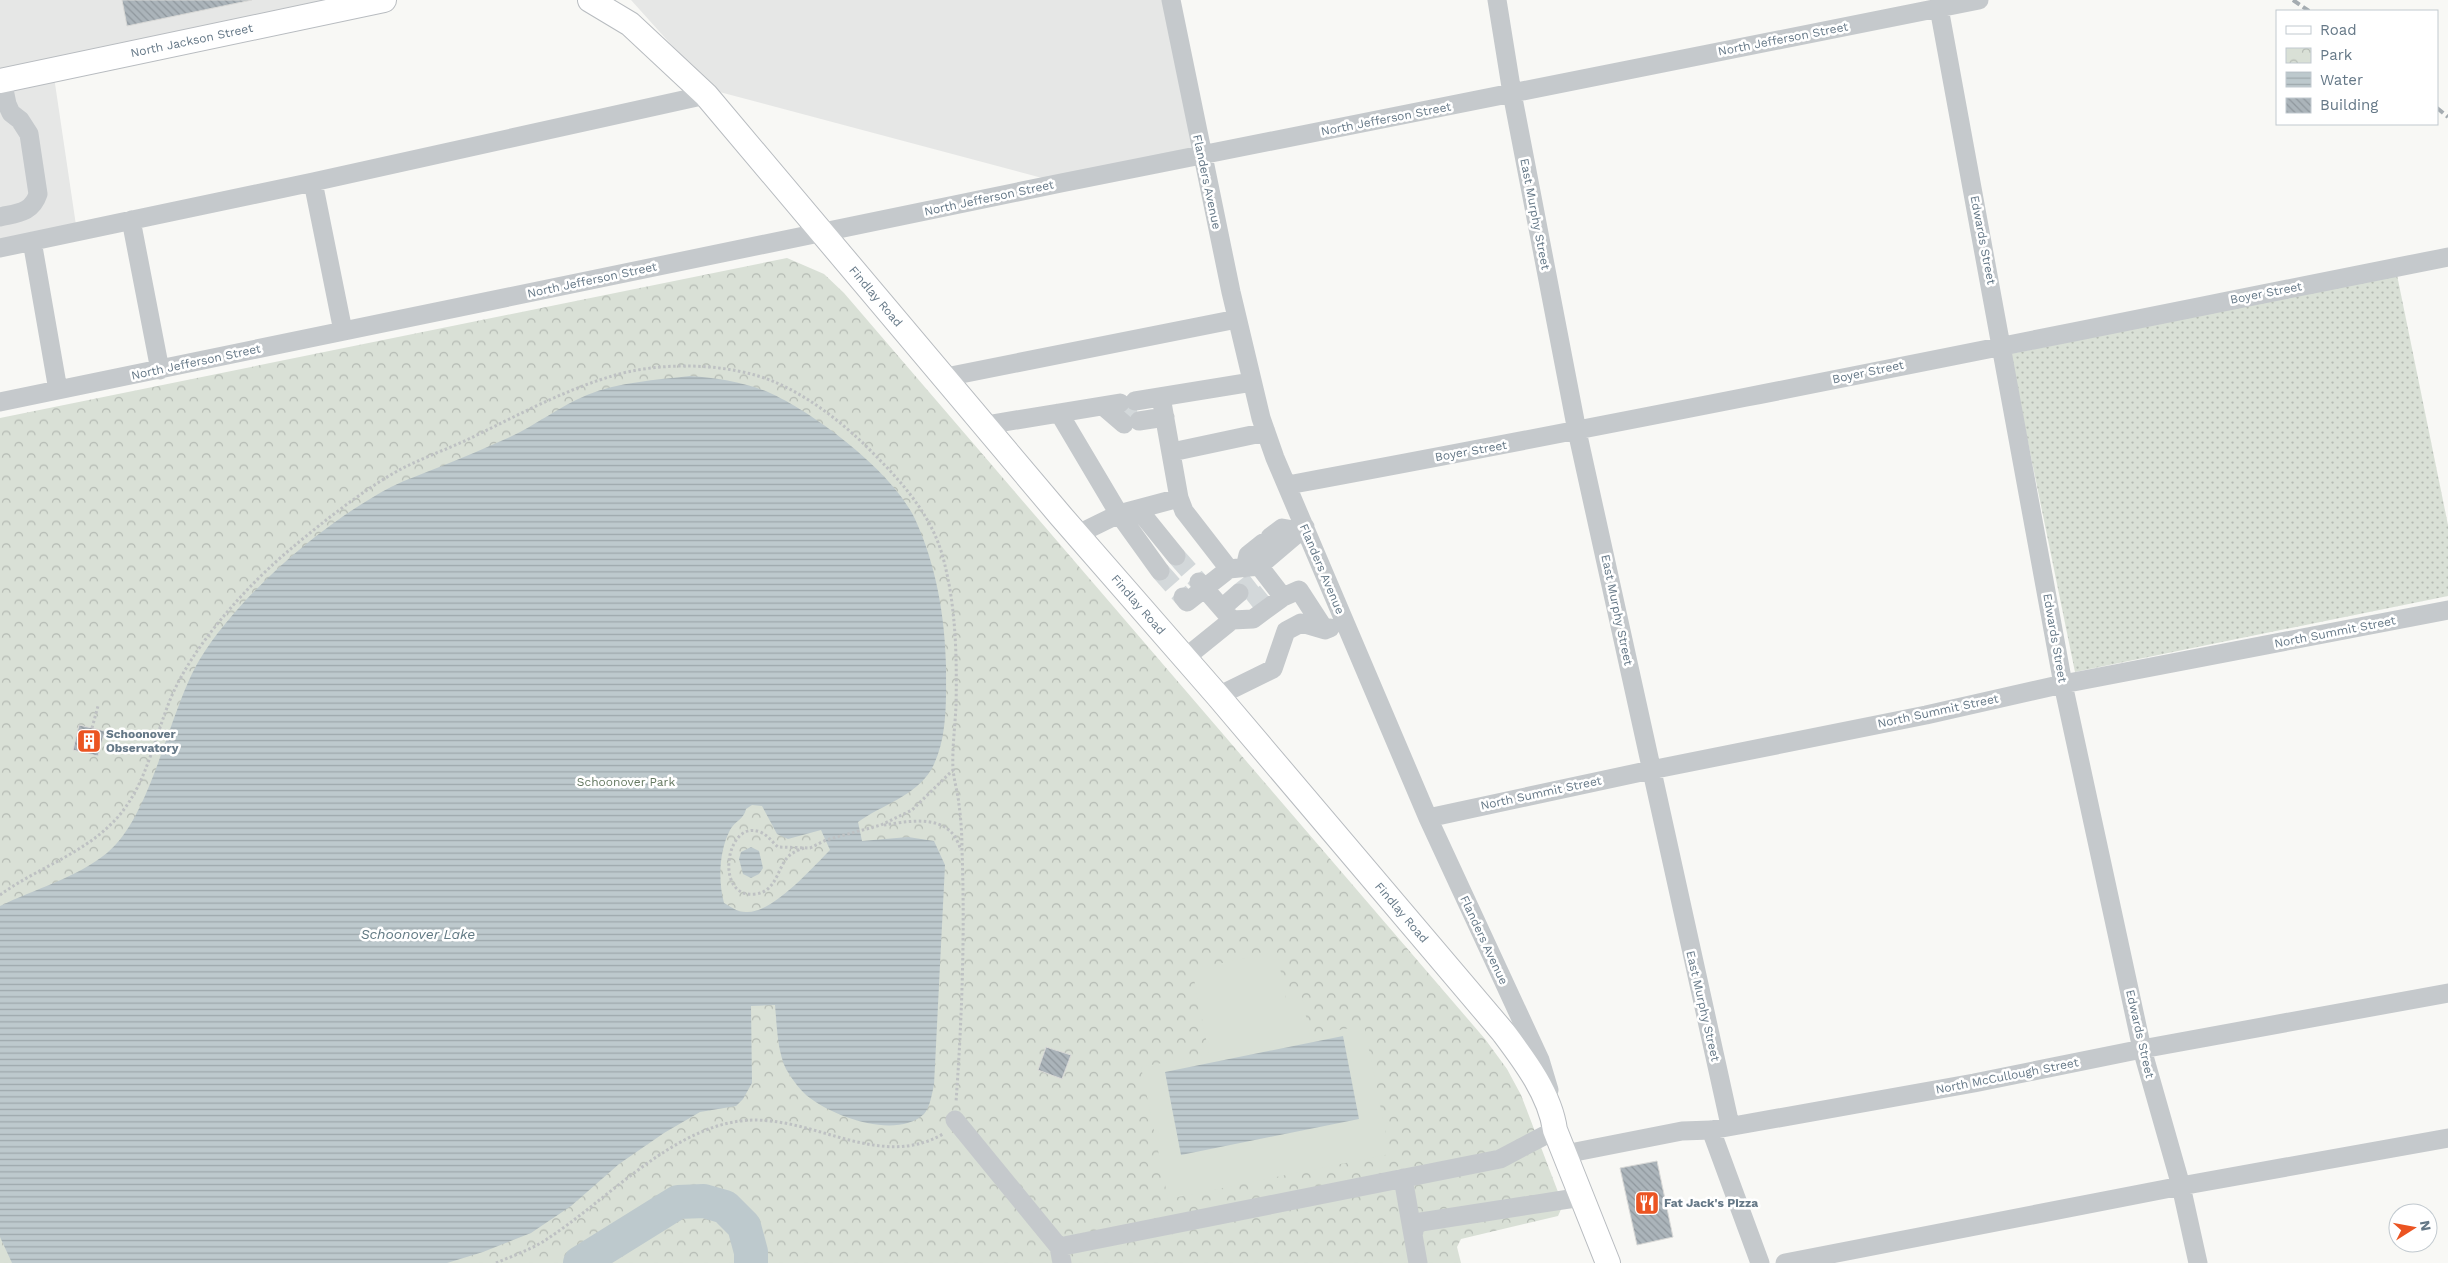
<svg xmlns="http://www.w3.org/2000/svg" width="2448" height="1263" font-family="'Work Sans',sans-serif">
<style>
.built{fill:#e6e7e6}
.grass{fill:url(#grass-dots)}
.park{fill:url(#park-crowns)}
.pitch{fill:#d9e0d6}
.water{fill:url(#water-rules);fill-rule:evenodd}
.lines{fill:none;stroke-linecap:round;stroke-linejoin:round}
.river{stroke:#bdc9cd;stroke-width:34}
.building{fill:url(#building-back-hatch);stroke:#d9d9d7}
.minor-tunnel{stroke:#d3d8da;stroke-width:19;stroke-dasharray:19 9;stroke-linecap:butt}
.major-casing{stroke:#b8bcc0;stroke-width:26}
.path{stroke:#bec1c3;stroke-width:3;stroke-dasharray:2.5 2.5;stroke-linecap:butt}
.minor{stroke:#c5c9cc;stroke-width:19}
.major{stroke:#fff;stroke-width:24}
.rail{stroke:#a5acb1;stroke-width:4;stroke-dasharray:8 4;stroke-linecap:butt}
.labels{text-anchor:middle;stroke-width:5;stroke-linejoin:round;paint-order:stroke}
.street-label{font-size:12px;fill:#657887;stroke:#fff}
.poi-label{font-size:12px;font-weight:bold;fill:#657887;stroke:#fff;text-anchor:start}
.park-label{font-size:12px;fill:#657961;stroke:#fff}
.water-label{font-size:14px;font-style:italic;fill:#617983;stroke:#fff}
</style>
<defs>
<pattern id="grass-dots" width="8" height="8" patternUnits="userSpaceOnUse" patternTransform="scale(1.25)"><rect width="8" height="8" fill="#d9e0d6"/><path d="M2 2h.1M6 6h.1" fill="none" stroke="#b4bab3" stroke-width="1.8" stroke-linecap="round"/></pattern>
<pattern id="park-crowns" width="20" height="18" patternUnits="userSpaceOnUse" patternTransform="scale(1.25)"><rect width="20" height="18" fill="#d9e0d6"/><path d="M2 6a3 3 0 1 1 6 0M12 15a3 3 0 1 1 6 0" fill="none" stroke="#b4bab3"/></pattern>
<pattern id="water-rules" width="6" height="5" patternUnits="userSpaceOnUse" patternTransform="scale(1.25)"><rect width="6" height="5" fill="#bdc9cd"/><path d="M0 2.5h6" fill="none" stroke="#9da8ac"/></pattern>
<pattern id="building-back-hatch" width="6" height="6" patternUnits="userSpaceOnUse" patternTransform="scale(1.25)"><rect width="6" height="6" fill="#abb4ba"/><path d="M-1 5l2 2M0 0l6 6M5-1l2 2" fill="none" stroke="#8f979d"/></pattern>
</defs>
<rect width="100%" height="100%" fill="#f8f8f5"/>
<!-- built -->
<path class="built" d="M 0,0 L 384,0 L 53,70 L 77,232 L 0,248 Z
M 631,0 L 1171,0 L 1202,156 L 1061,183 L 712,90 Z"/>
<!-- grass -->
<path class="grass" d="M 2397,275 L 2448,525 L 2448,596 L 2075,672 L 2010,354 Z"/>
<!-- park -->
<path class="park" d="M 787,258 L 824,274 L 844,293 L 1485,1039 L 1507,1069 L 1521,1095 L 1563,1205 L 1558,1216 L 1461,1239 L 1457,1247 L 1461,1263 L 0,1263 L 0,418 Z"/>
<!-- pitch -->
<path class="pitch" d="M 1277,952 L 1286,999 L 1302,997 L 1310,1036 L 1364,1025 L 1390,1154 L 1168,1199 L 1141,1067 L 1209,1054 L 1192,969 Z"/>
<!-- water -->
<path class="water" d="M 690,376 C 717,378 743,382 768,392 C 815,413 893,472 915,519 C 936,565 945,616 946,666 C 946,700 948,740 931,770 C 915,796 882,805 858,822 L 862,841 L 908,837 L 934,841 L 945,865 L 934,1085 C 932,1093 930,1108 924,1114 C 897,1139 836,1118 810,1098 C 801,1092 792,1079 786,1069 C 777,1050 777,1026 775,1005 L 751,1006 L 752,1083 L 743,1099 L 736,1106 L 700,1112 L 664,1133 L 619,1164 L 571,1206 L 531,1233 L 483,1252 L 447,1263 L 12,1263 L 0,1237 L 0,906 C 35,889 76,878 107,853 C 152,816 169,710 200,659 C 240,594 324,522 391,487 C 407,479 425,473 442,466 C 465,457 487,447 510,437 C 536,425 560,406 587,395 C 619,382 656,380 690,376 ZM 752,805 L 762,806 L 777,834 L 788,839 L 821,830 L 830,850 C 812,868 772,914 746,912 C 737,912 731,907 724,903 C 718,881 719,851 730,830 C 735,821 744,819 746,809 Z
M 751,847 L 759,851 L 763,868 L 759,874 L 751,878 L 743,874 L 739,859 L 741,852 Z
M 1343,1036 L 1359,1119 L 1181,1155 L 1165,1072 Z"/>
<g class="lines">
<!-- river -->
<path class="river" d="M 580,1263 L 678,1202 L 704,1201 L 725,1207 L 744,1226 L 751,1252 L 751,1263"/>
</g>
<!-- building -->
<path class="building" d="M 122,0 L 252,0 L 127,26 Z
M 79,725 L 105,731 L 98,756 L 73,750 Z
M 1046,1047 L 1071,1055 L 1062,1079 L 1038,1070 Z
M 1657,1161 L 1673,1237 L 1637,1245 L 1620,1168 Z"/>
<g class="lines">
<!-- minor-tunnel -->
<path class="minor-tunnel" d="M 1122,412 L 1137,410
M 1176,556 L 1199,582
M 1160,571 L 1183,597
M 1239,593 L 1257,579
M 1251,605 L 1266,593"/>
<defs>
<g id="major">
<path id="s1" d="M 590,0 L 630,24 L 706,95 L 1060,515 L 1218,696 L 1503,1032 C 1524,1060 1550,1094 1555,1130 L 1608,1263"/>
<path id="s2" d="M 0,81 L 384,0"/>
</g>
</defs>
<!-- major casing -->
<use href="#major" class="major-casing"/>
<!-- path -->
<path class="path" d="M 92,728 L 98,706
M 884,825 C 905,822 935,815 952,833 C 956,837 959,845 961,850
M 804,848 C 798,850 791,853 787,858 C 777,870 776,891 756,894 C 713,900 726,818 760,832 C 768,835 772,842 778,847 L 810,848 L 826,840 L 881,825 L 912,810 L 953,770
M 0,895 C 41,865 94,851 125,808 C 148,776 155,737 170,700 C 192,646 248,584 293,547 C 324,521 367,487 403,468 C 427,456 453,447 477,435 C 520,414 563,391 609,377 C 658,361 730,362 777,383 C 809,397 840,421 865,445 C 897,477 929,510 942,554 C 956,603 957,655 956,706 C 955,727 952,749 953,769 C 954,781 958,793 959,805 C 961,819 962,835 962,850 C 965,934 962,1018 956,1102
M 496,1263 C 512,1256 530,1250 544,1241 C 604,1203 669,1130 740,1121 C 810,1112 877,1172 943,1134"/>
<!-- minor -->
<path class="minor" d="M 1171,0 L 1231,292 L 1261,418 L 1275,458 L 1428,818 L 1540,1060 L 1549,1090
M 1497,0 L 1512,93 L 1577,431 L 1730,1125
M 1939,8 L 2063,684 L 2142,1049 L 2181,1186 L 2198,1263
M 313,182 L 343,331
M 0,217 C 17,213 32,213 38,194 L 29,134 L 20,120 L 11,113 L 7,104 L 2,80
M 131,220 L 160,370
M 32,241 L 58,390
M 0,248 L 313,182 L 706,95
M 946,377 L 1237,319
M 1161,397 L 1179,498 L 1184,511 L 1229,569 L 1187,602 L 1183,597
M 1135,401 L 1252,382
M 0,402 L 1061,183 L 1979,0
M 1103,406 L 1124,424
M 1059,413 L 1119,514 L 1160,571
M 1139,421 L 1165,417
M 986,425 L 1120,403
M 1172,452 L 1266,432
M 1288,485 C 1676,413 2062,334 2448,257
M 1138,509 L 1176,556
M 1078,534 L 1119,514 L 1179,498
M 1270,537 L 1282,528 L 1300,531
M 1245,568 L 1248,555 L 1263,543
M 1229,569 L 1259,566 L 1305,527
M 1283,597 L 1299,590 L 1325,630 L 1330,628
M 1222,608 L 1239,593
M 1232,620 L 1253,619 L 1283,597 L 1259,566
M 1185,658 L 1232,620 L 1199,582
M 1218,696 L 1273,669 L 1286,631 L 1301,623 L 1325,630
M 1428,818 L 1651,770 L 1926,715 L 2063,684 L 2448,610
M 955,1120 L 1059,1247 L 1062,1263
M 1711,1130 L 1760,1263
M 1565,1154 L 1682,1131 L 1711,1130 L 1974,1083 L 2142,1049 L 2448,993
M 1403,1178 L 1413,1235
M 1059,1247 L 1500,1159 L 1555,1130
M 1418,1263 L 1413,1235 L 1415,1227 L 1421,1222 L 1582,1197
M 1785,1263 L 2181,1186 L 2448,1138"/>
<!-- major -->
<use href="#major" class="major"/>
<!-- rail -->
<path class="rail" d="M 2293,0 L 2309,11
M 2437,108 L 2448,117"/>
</g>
<!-- icons -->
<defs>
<symbol id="building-square" viewBox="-11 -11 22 22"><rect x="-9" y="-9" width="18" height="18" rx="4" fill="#eb5422" stroke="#fff"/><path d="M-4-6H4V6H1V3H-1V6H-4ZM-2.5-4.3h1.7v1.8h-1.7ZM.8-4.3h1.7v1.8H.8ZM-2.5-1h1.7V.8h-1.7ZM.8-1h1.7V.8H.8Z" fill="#fff"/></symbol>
<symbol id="restaurant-square" viewBox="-11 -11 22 22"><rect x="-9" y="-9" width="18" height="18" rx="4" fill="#eb5422" stroke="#fff"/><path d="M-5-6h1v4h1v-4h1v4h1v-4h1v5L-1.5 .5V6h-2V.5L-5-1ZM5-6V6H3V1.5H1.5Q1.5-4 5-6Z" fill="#fff"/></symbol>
</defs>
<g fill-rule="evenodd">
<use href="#building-square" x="75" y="727" width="28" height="28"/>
<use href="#restaurant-square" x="1633" y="1189" width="28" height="28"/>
</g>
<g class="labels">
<!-- street labels -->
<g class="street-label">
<text transform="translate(1783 39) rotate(-11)" y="4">North Jefferson Street</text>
<text dy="4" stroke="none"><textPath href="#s2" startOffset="196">North Jackson Street</textPath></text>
<text transform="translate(1386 119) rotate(-11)" y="4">North Jefferson Street</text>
<text transform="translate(1207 182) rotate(78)" y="4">Flanders Avenue</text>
<text transform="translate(989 198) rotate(-12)" y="4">North Jefferson Street</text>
<text transform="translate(1535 214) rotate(79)" y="4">East Murphy Street</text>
<text transform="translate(1983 240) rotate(79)" y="4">Edwards Street</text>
<text transform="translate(592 280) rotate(-12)" y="4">North Jefferson Street</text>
<text transform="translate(2266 293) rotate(-11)" y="4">Boyer Street</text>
<text dy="4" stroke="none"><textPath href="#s1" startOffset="414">Findlay Road</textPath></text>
<text transform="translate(196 362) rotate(-12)" y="4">North Jefferson Street</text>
<text transform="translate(1868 372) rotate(-12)" y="4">Boyer Street</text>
<text transform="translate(1471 451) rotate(-10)" y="4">Boyer Street</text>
<text transform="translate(1322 569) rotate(67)" y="4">Flanders Avenue</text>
<text dy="4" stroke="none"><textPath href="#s1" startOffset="819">Findlay Road</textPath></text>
<text transform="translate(1617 610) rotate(78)" y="4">East Murphy Street</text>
<text transform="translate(2335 632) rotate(-11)" y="4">North Summit Street</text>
<text transform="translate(2055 638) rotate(80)" y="4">Edwards Street</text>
<text transform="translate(1938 711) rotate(-12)" y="4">North Summit Street</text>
<text transform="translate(1541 793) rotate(-12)" y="4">North Summit Street</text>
<text dy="4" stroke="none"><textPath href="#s1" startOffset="1224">Findlay Road</textPath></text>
<text transform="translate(1484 940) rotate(65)" y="4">Flanders Avenue</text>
<text transform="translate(1703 1006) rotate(77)" y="4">East Murphy Street</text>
<text transform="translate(2140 1034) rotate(77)" y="4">Edwards Street</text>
<text transform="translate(2007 1076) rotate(-11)" y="4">North McCullough Street</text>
</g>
<!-- poi labels -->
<g class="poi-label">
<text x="106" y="738">Schoonover<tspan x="106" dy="14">Observatory</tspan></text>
<text x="1664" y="1207">Fat Jack's Pizza</text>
</g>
<!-- park labels -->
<g class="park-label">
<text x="626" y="786">Schoonover Park</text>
</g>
<!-- water labels -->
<g class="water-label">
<text x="418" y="939">Schoonover Lake</text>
</g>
</g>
<!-- legend -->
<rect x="2276" y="10" width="162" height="115" fill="#ffffff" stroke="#c1c9cf"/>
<rect x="2286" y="26" width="25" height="8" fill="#ffffff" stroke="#c1c9cf"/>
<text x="2320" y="35" font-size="15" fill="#657887">Road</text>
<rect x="2286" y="48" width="25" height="15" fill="url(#park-crowns)" stroke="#c1c9cf"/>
<text x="2320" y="60" font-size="15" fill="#657887">Park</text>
<rect x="2286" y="72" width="25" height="15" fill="url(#water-rules)" stroke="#c1c9cf"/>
<text x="2320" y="85" font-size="15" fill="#657887">Water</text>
<rect x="2286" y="98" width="25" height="15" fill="url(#building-back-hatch)" stroke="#c1c9cf"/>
<text x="2320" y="110" font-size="15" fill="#657887">Building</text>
<!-- north arrow -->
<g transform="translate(2413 1228) rotate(79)"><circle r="24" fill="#ffffff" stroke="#c1c9cf"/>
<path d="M0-4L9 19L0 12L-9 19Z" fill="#eb5422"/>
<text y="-8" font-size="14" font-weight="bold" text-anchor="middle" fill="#657887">N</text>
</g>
</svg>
